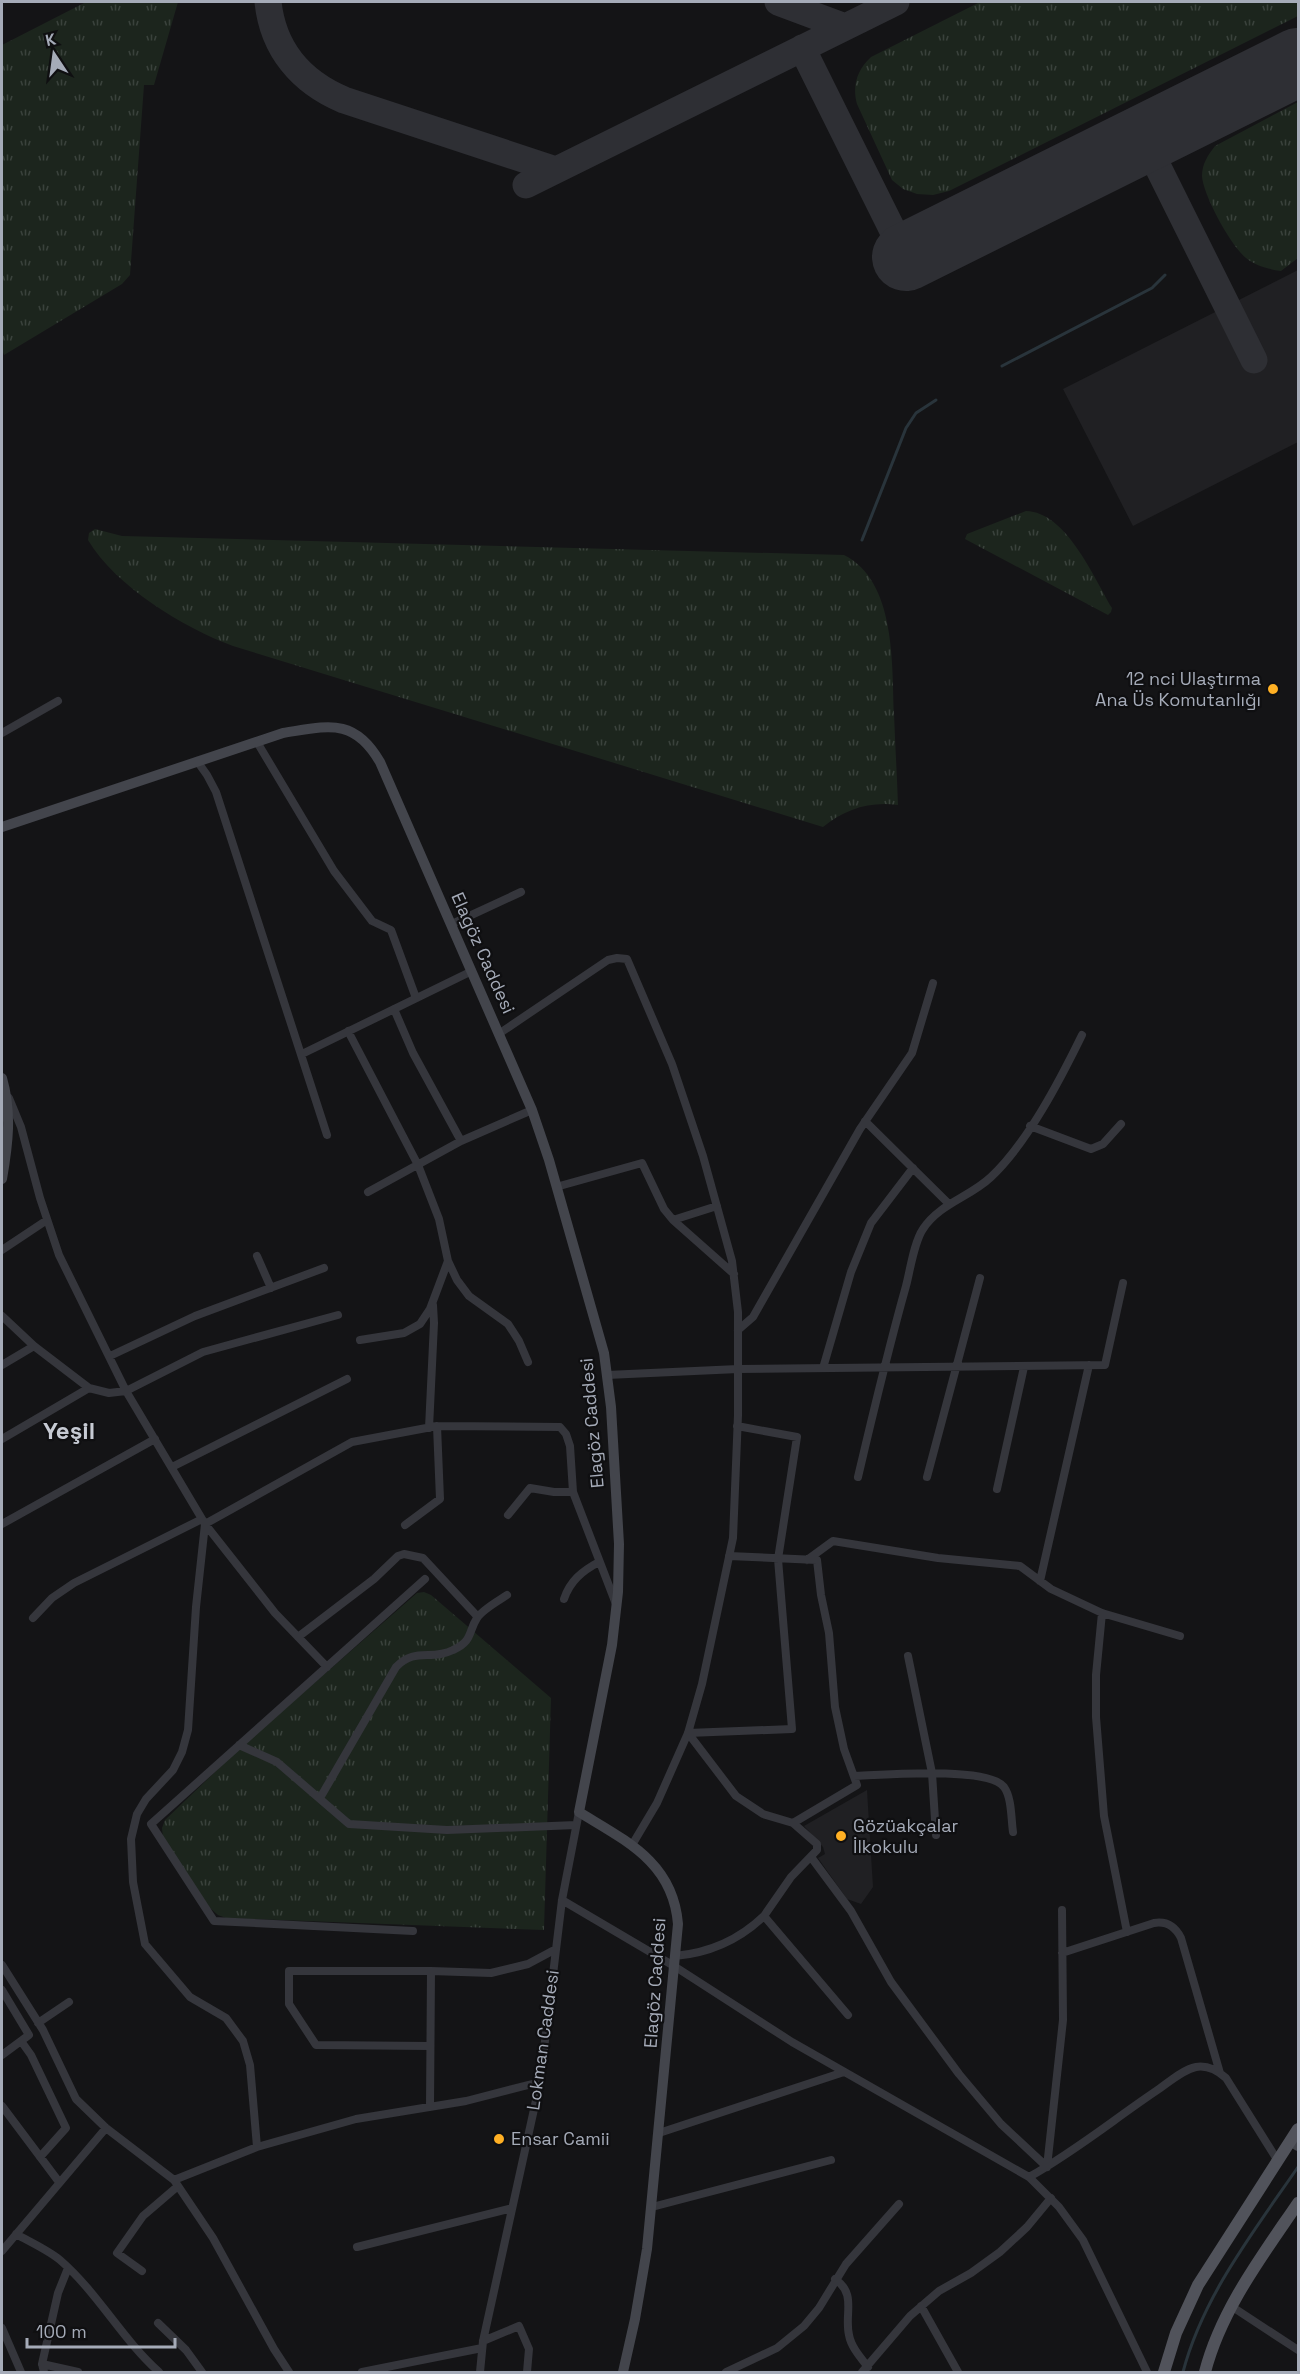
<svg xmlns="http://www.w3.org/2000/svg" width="1300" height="2374" font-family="'Space Grotesk',sans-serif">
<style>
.built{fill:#202023}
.grass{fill:url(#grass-tufts)}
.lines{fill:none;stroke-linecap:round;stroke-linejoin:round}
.stream{stroke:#29343b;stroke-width:3}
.taxiway{stroke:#2e2f34;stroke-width:27}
.runway{stroke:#2e2f34;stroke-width:68}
.street{stroke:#35363c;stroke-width:8}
.secondary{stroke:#43454c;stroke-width:10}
.primary{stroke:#51535b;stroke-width:12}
.poi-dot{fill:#ffb024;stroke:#0f0f11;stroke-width:2}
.labels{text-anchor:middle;stroke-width:4.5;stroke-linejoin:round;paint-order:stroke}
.poi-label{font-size:18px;fill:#a5abb8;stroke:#0f0f11;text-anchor:start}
.street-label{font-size:18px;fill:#a5abb8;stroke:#0f0f11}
.district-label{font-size:24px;font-weight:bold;fill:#c6cad3;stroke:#0f0f11}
</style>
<defs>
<pattern id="grass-tufts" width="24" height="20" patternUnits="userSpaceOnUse" patternTransform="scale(1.5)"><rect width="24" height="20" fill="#1c251d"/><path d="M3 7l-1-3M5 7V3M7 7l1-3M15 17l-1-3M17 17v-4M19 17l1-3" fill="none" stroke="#3a423c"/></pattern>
</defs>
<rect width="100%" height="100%" fill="#141416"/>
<!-- built -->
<path class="built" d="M 1298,270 L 1298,442 L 1133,526 L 1063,389 Z
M 867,1790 L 873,1887 L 861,1904 L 847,1899 L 818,1858 L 825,1854 L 823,1847 L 804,1826 Z"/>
<!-- grass -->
<path class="grass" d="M 86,2 L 178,2 L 154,85 L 144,85 L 130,275 L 122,284 L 4,355 L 2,350 L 2,45 Z
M 980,2 L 1298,2 L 1298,16 L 949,191 L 933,195 L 917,194 L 903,189 L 892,180 L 857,104 C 852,86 857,70 871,57 Z
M 1298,102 L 1298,258 L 1281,271 C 1268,269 1256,266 1246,258 C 1231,246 1203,195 1202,176 C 1202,164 1208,155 1215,146 Z
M 1026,511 C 1066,512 1093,576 1112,608 L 1111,612 L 1108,615 L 965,539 L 967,534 Z
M 95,529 L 122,536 L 844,555 C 896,581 892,664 894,713 C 895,744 897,774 898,805 C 870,801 845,809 823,827 L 233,646 C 184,628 115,586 88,540 L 89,533 Z
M 424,1592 L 431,1595 L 551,1698 L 544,1930 L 226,1918 L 218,1915 L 210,1908 L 163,1838 L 162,1828 L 165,1820 L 237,1751 L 417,1593 Z"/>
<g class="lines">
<!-- stream -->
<path class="stream" d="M 1002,366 L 1152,288 L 1165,275
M 862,540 L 906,428 L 916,413 L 936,400
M 1183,2372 C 1203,2296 1254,2231 1298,2167"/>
<!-- taxiway -->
<path class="taxiway" d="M 268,2 C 273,49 301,82 344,100 L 556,170
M 778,2 L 845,27
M 802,48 L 906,257
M 1144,139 L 1254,360
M 526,185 L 896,2"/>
<!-- runway -->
<path class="runway" d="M 906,257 L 1298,62"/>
<!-- street -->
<path class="street" d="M 2,733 L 58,701
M 257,742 L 334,871 L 372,921 L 391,930 L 416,998
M 197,761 L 207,775 L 216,792 L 327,1135
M 452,924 L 521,892
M 394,1009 L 413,1053 L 461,1141
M 348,1031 L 418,1165 L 439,1219 L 448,1261 L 430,1309 L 420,1324 L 404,1333 L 360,1340
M 500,1033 L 608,960 L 617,958 L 627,959 L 672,1064 L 703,1156 L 732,1261 L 738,1312 L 738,1415 L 733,1538 L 702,1684 L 688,1733 L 657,1803 L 632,1845
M 302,1054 L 472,971
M 9,1098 L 21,1127 L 40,1198 L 59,1255 L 126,1391 L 205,1524 L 275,1613 L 327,1667
M 865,1121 L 949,1204
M 1030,1126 L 1091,1149 L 1103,1144 L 1121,1124
M 556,1187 L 642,1163 L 664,1209 L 673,1220 L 734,1274
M 368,1192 L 461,1141 L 532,1110
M 673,1220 L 717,1206
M 2,1250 L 47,1220
M 257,1256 L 271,1288
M 448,1261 L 457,1280 L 469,1296 L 508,1324 L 519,1341 L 528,1362
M 2,1316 L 34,1346 L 89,1388 L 109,1393 L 126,1391 L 203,1352 L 338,1315
M 738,1330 L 753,1317 L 860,1129 L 912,1053 L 933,983
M 110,1356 L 195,1316 L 324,1268
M 2,1365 L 34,1346
M 823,1368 L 851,1272 L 871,1223 L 913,1168
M 607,1375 L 738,1369 L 1105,1365 L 1123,1283
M 429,1428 L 434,1323 L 433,1305
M 2,1439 L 89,1388
M 172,1467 L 347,1379
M 858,1477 C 873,1413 888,1350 906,1286 C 910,1271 914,1242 923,1229 C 939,1204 970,1197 991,1177 C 1028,1142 1060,1080 1082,1035
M 927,1477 L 980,1278
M 997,1489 L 1024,1367
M 508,1515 L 530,1488 L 554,1492 L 573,1492
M 2,1524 L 155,1439
M 405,1525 L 440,1499 L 437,1426
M 729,1556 L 817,1560 L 821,1595 L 829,1633 L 835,1707 L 844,1749 L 857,1785 L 793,1823
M 807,1560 L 833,1541 L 938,1558 L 1020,1566 L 1051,1589 L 1102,1613 L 1180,1636
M 1040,1581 L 1089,1365
M 564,1599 C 570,1581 582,1571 599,1562
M 1102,1613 L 1096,1675 L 1096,1717 L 1104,1816 L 1127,1932
M 33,1618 L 52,1598 L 74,1583 L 202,1519
M 298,1637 L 374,1579 L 398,1556 L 404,1554 L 423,1558 L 477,1616
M 908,1656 L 932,1773 L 936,1835
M 688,1733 L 792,1729 L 778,1559 L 797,1437 L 737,1426
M 688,1733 L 736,1796 L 763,1814 L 793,1823 L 817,1844 L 817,1850 L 791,1877 L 764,1916 L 848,2015
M 239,1745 L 277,1762 L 349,1824 L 447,1830 L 576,1825
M 854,1776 C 881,1775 988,1766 1004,1787 C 1012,1798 1011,1819 1013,1832
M 320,1798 L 396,1667 C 415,1647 431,1661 453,1650 C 473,1641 468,1632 477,1618 C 483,1609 498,1601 507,1595
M 811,1857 L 851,1911 L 891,1982 L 959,2074 L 1001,2124 L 1047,2167
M 562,1900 L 674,1966 L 792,2042 L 1029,2177 L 1059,2207 L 1083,2240 L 1147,2372
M 413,1931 L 214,1921 L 151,1824 L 425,1579
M 1062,1953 L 1154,1923 C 1166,1921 1175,1926 1181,1938 L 1220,2073
M 675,1956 C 710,1953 739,1940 764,1916
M 2,1965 L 43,2030 L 76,2099 L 106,2128 L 174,2180 L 213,2238 L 274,2349 L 289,2372
M 2,1990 L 29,2035 L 2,2055
M 38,2023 L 69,2002
M 21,2041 L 31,2055 L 66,2128 L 40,2157
M 430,2046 L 316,2045 L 289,2004 L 289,1971 L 431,1971 L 491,1973 L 528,1964 L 556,1949
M 2,2106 L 59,2182
M 430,2107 L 431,1971
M 659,2133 L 844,2072
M 257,2147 L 250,2065 L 243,2041 L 226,2018 L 190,1997 L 145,1944 L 133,1882 L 131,1839 L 137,1814 L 146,1799 L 173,1770 L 182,1752 L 188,1730 L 196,1607 L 205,1524 L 352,1442 L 437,1426 L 560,1427 L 566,1434 L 570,1446 L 573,1492 L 616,1604
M 1047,2167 L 1063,2020 L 1062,1910
M 1029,2177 C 1074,2152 1113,2120 1156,2091 C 1168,2083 1182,2070 1196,2067 C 1208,2065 1217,2070 1226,2078 L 1278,2161
M 174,2180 L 257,2147 L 356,2119 L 466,2101 L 540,2082
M 652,2207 L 831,2160
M 16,2234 C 30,2242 48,2250 60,2260 C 98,2293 122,2339 159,2372
M 357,2247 L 512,2208
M 2,2251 L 106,2128
M 142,2271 L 117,2253 L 143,2216 L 178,2186
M 835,2279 C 857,2294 844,2314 849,2335 C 851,2347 861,2358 868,2367
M 921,2306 L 958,2372
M 1231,2306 L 1298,2350
M 158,2323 L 186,2350 L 202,2372
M 2,2328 L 21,2372
M 483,2341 L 519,2326 L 529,2349 L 527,2372
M 42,2364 L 78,2372
M 44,2372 L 42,2364 L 58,2293 L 68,2268
M 362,2372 L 482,2348
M 480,2372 L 483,2341 L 540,2082 L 562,1900 L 579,1812
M 726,2372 L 777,2348 L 804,2326 L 819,2308 L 846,2264 L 899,2204
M 862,2372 L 910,2316 L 939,2291 L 971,2273 L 1000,2252 L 1027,2227 L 1051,2198"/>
<!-- secondary -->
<path class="secondary" d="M 2,827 L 283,733 C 328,726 354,717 380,762 L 532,1110 L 549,1160 L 604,1353 L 611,1407 L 619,1544 L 618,1592 L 612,1645 L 579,1812 C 626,1841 673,1862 678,1924 L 647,2249 L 635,2319 L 623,2372
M 2,1078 C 12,1113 8,1144 2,1179
M 1290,2141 L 1298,2146"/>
<!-- primary -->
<path class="primary" d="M 1164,2372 L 1176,2333 L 1198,2285 L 1298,2129
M 1205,2372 C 1221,2310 1262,2256 1298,2203"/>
</g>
<!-- markers -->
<g class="poi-dot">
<circle cx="1273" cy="689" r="6"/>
<circle cx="841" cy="1836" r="6"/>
<circle cx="499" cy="2139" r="6"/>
</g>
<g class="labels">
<!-- poi labels -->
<g class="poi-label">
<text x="1261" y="685" text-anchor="end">12 nci Ulaştırma<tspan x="1261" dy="21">Ana Üs Komutanlığı</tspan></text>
<text x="853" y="1832">Gözüakçalar<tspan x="853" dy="21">İlkokulu</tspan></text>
<text x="511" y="2145">Ensar Camii</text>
</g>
<!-- street labels -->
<g class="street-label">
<text transform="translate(483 953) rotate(66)" y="6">Elagöz Caddesi</text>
<text transform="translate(592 1423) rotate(-95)" y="6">Elagöz Caddesi</text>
<text transform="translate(655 1983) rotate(-86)" y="6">Elagöz Caddesi</text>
<text transform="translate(543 2040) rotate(-82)" y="6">Lokman Caddesi</text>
</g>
<!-- district labels -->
<g class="district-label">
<text x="69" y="1439">Yeşil</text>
</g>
</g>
<!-- border -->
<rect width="1300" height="2374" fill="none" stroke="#a5abb8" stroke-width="6"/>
<!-- north arrow -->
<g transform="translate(54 54) rotate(347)" stroke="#0f0f11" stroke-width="4.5" paint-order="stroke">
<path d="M0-4.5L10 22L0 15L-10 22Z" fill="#a5abb8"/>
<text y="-9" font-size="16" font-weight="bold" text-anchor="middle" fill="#a5abb8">K</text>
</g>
<!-- scale -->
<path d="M27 2338v9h148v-9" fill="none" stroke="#a5abb8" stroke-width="3"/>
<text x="36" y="2338" font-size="18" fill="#a5abb8" stroke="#0f0f11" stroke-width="4.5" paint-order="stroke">100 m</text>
</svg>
